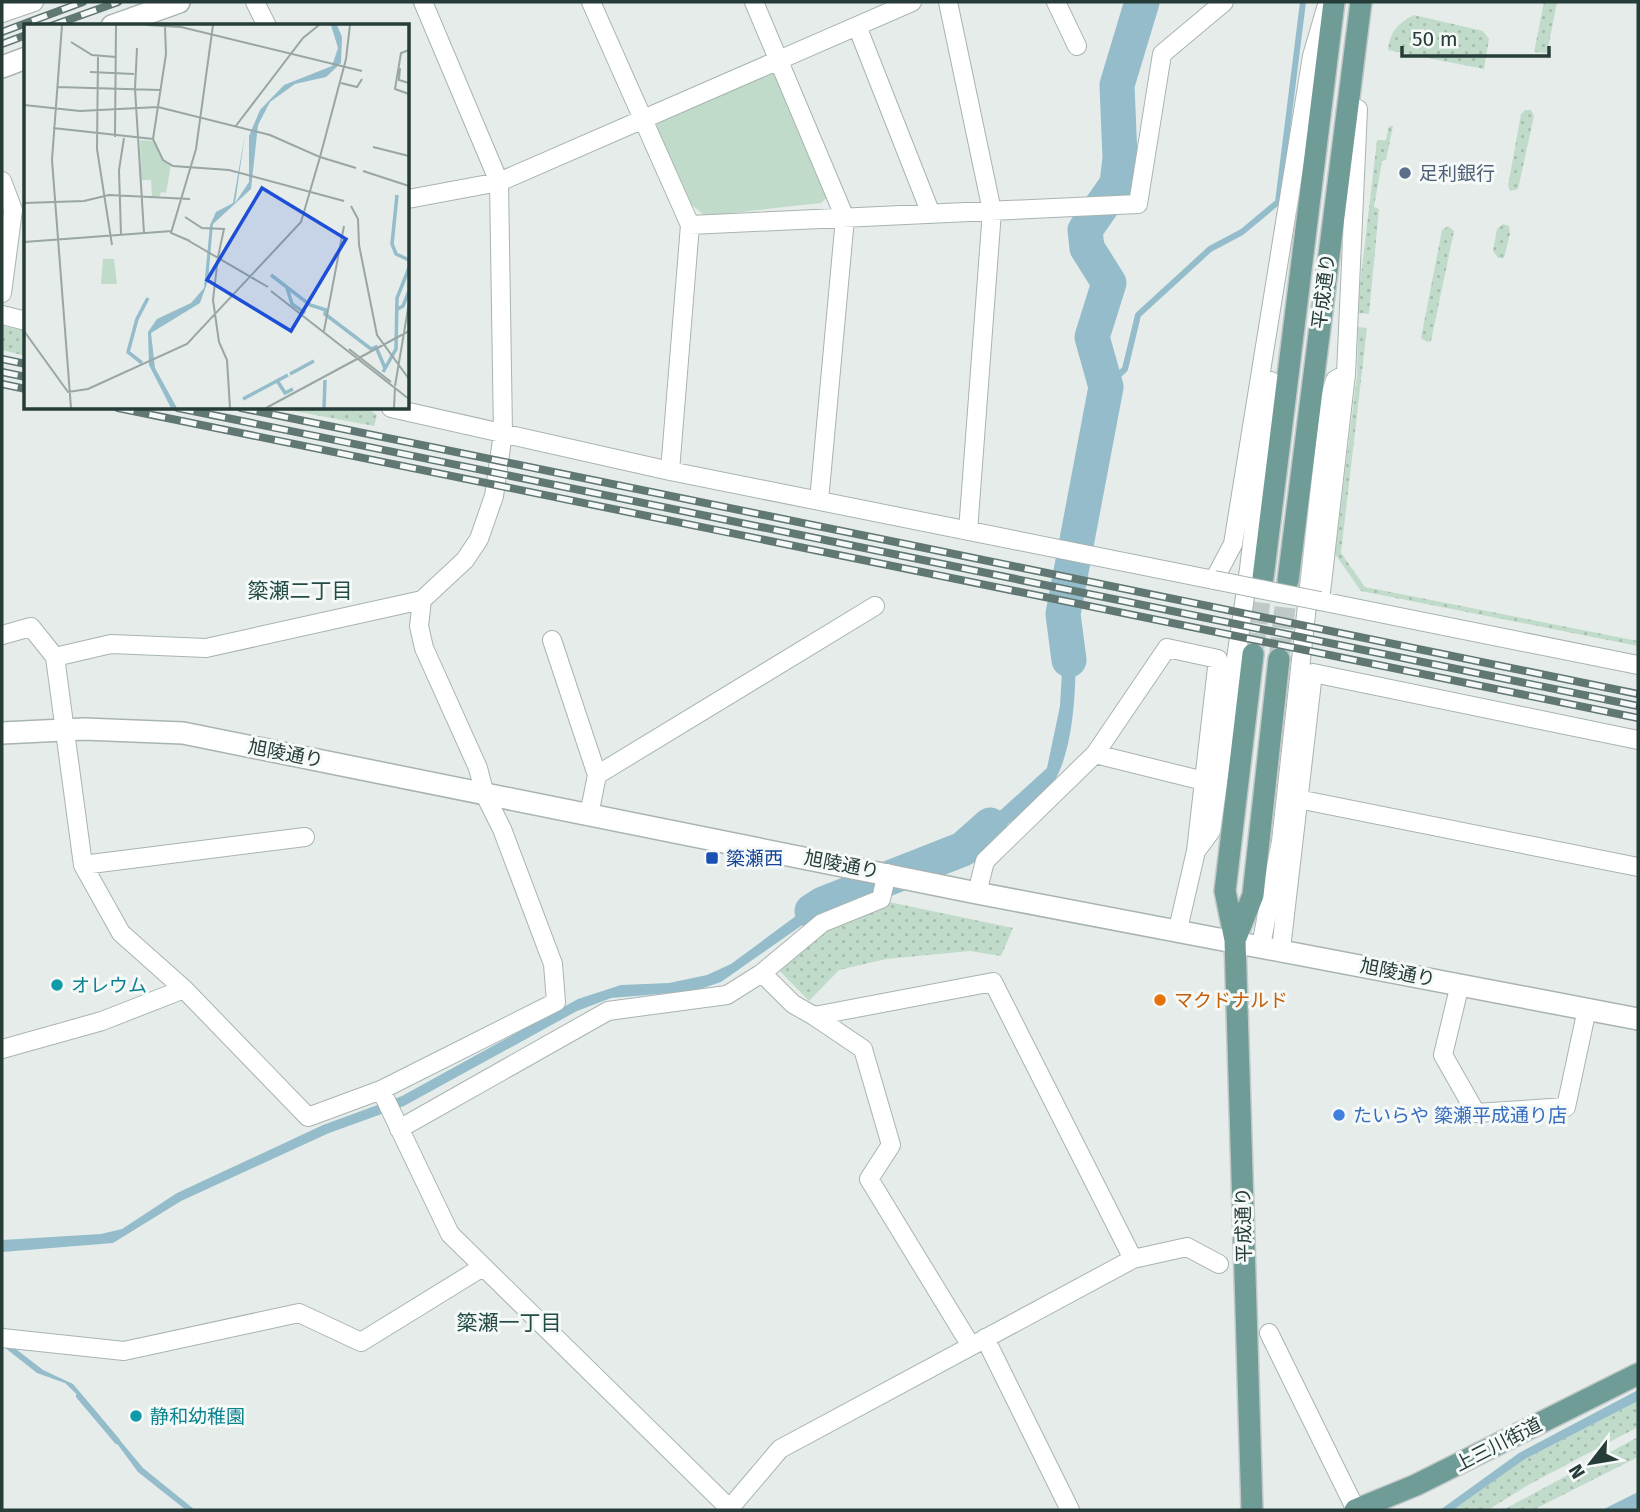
<svg xmlns="http://www.w3.org/2000/svg" width="1640" height="1512" font-family="'Fira Sans','Noto Sans JP',sans-serif">
<style>
.grass{fill:url(#grass-dots)}
.park{fill:#c1dbca}
.water{fill:#94bcca}
.lines{fill:none;stroke-linecap:round;stroke-linejoin:round}
.stream{stroke:#94bcca;stroke-width:6}
.river{stroke:#94bcca;stroke-width:35}
.primary-tunnel{stroke:#bfc9c7;stroke-width:21;stroke-dasharray:21 10;stroke-linecap:butt}
.minor-casing{stroke:#a8b4b1;stroke-width:20}
.tertiary-casing{stroke:#a8b4b1;stroke-width:24}
.primary-casing{stroke:#c2c8c8;stroke-width:24}
.minor{stroke:#fff;stroke-width:18}
.tertiary{stroke:#fff;stroke-width:21}
.primary{stroke:#6f9c96;stroke-width:21}
.rail-casing{stroke:#617774;stroke-width:8}
.rail{stroke:#f5f9f8;stroke-width:5;stroke-dasharray:16;stroke-linecap:butt}
.minor-bridge-casing{stroke:#a8b4b1;stroke-width:20;stroke-linecap:butt}
.minor-bridge{stroke:#fff;stroke-width:18}
.service-dot{fill:#5c6f8a;stroke:#f5f9f8;stroke-width:2.5}
.transit-dot{fill:#1a4fb4;stroke:#f5f9f8;stroke-width:2.5}
.culture-dot{fill:#0f9aa8;stroke:#f5f9f8;stroke-width:2.5}
.food-dot{fill:#e8710a;stroke:#f5f9f8;stroke-width:2.5}
.shop-dot{fill:#3f7fe0;stroke:#f5f9f8;stroke-width:2.5}
.labels{text-anchor:middle;stroke-width:6;stroke-linejoin:round;paint-order:stroke}
.service-label{font-size:19px;fill:#4e5e75;stroke:#f5f9f8;text-anchor:start}
.street-label{font-size:19px;fill:#263c39;stroke:#f5f9f8}
.transit-label{font-size:19px;fill:#164399;stroke:#f5f9f8;text-anchor:start}
.culture-label{font-size:19px;fill:#0d838f;stroke:#f5f9f8;text-anchor:start}
.food-label{font-size:19px;fill:#c56008;stroke:#f5f9f8;text-anchor:start}
.shop-label{font-size:19px;fill:#366cbe;stroke:#f5f9f8;text-anchor:start}
.neighbourhood-label{font-size:21px;fill:#244c47;stroke:#f5f9f8}
.inset-river{fill:none;stroke:#94bcca;stroke-width:3.5}
.inset-road{fill:none;stroke:#99a6a3;stroke-width:2}
.view{fill:#1d4ed8;fill-opacity:0.15;stroke:#1d4ed8;stroke-width:3.5}
.inset-edge{fill:none;stroke:#263c39;stroke-width:3.5}
</style>
<defs>
<pattern id="grass-dots" width="8" height="8" patternUnits="userSpaceOnUse" patternTransform="scale(1.75)"><rect width="8" height="8" fill="#c1dbca"/><path d="M2 2h.1M6 6h.1" fill="none" stroke="#a6bdae" stroke-width="1.8" stroke-linecap="round"/></pattern>
</defs>
<rect width="100%" height="100%" fill="#e5ecea"/>
<!-- grass -->
<path class="grass" d="M 1544,2 L 1557,2 L 1547,53 L 1534,52 Z
M 1414,15 L 1483,31 L 1489,39 L 1484,69 L 1388,50 C 1390,32 1398,23 1414,15 Z
M 1525,110 L 1531,110 L 1534,116 L 1518,189 L 1510,191 L 1508,186 L 1521,114 Z
M 1389,126 L 1393,126 L 1386,160 L 1382,161 L 1374,207 L 1379,209 L 1369,314 L 1358,313 L 1358,302 L 1377,140 L 1386,140 Z
M 1503,224 L 1509,226 L 1510,234 L 1504,258 L 1498,258 L 1493,251 L 1497,229 Z
M 1448,226 L 1454,231 L 1431,341 L 1427,342 L 1421,338 L 1442,230 Z
M 2,326 L 26,331 L 26,356 L 2,350 Z
M 1358,327 L 1367,328 L 1341,553 L 1365,587 L 1638,641 L 1638,646 L 1361,591 L 1335,554 L 1357,375 Z
M 278,408 L 367,408 L 377,415 L 374,426 Z
M 889,902 L 1013,928 L 1001,956 L 970,951 L 886,959 L 839,970 L 809,1001 L 778,969 L 825,929 Z
M 1638,1401 L 1638,1427 L 1528,1485 L 1488,1510 L 1453,1510 L 1525,1459 Z
M 1638,1437 L 1638,1457 L 1533,1510 L 1503,1510 Z"/>
<!-- park -->
<path class="park" d="M 769,69 L 779,74 L 829,196 L 821,203 L 705,216 L 692,205 L 656,126 L 663,114 Z"/>
<!-- water -->
<path class="water" d="M 1058,613 L 1074,616 C 1077,662 1078,739 1055,780 C 1040,805 988,838 964,855 L 935,850 L 971,837 L 1047,768 L 1060,706 L 1062,672 Z
M 843,889 L 864,893 L 825,909 L 721,982 L 694,991 L 611,998 L 577,1011 L 404,1106 L 329,1133 L 181,1201 L 113,1243 L 2,1252 L 2,1240 L 101,1234 L 122,1229 L 177,1193 L 323,1125 L 402,1096 L 578,999 L 621,985 L 669,983 L 707,975 L 731,964 L 819,899 Z
M 2,1324 L 12,1346 L 43,1370 L 73,1384 L 143,1468 L 195,1510 L 186,1510 L 138,1472 L 90,1407 L 65,1383 L 37,1373 L 4,1347 Z
M 1638,1390 L 1638,1401 L 1525,1459 L 1453,1510 L 1440,1510 L 1519,1453 Z
M 1638,1492 L 1638,1510 L 1602,1510 Z"/>
<g class="lines">
<!-- stream -->
<path class="stream" d="M 1106,387 L 1125,369 L 1138,315 L 1210,249 L 1242,232 L 1278,202 L 1303,2
M 79,1396 L 117,1441"/>
<!-- river -->
<path class="river" d="M 1069,660 L 1063,614 L 1106,387 L 1092,337 L 1109,283 L 1087,248 L 1085,230 L 1117,184 L 1120,158 L 1117,85 L 1142,2
M 812,911 L 823,904 L 963,849 L 990,825"/>
<!-- primary-tunnel -->
<path class="primary-tunnel" d="M 1253,654 L 1263,578
M 1279,659 L 1288,581"/>
<defs>
<path id="minor" d="M 255,2 L 267,26
M 591,2 L 690,225 L 670,471
M 754,2 L 845,218 L 819,501
M 948,2 L 992,211 L 968,531
M 1056,2 L 1077,46
M 2,13 L 34,2
M 857,26 L 931,214
M 1358,109 L 1346,374 L 1320,601 L 1638,665
M 2,181 L 13,210 L 2,293
M 408,199 L 499,182 L 912,2
M 690,225 L 1138,204 L 1162,54 L 1224,2
M 2,315 L 26,321
M 391,408 L 670,471 L 1214,580 L 1233,544 L 1312,56 L 1326,8
M 2,635 L 31,627 L 55,657 L 83,865 L 121,933 L 184,989 L 308,1117 L 381,1090 L 450,1234 L 731,1510
M 552,640 L 597,775
M 55,657 L 111,644 L 206,648 L 422,600 L 465,560 L 479,539 L 494,496 L 503,433 L 499,182 L 423,2
M 1095,754 L 1204,781
M 1298,799 L 1638,867
M 589,815 L 597,775 L 875,606
M 83,865 L 305,837
M 977,893 L 985,861 L 1095,754 L 1167,648 L 1218,659 L 1196,851
M 1178,929 L 1196,851 L 1211,831 L 1249,569 L 1271,381
M 1261,946 L 1281,841 L 1330,397 L 1335,380 L 1346,374
M 1281,949 L 1313,673 L 1638,740
M 762,973 L 822,923 L 881,899 L 887,873
M 1460,984 L 1443,1055 L 1476,1113 L 1566,1107 L 1587,1009
M 814,1016 L 863,1049 L 891,1145 L 869,1179 L 971,1346
M 2,1049 L 102,1021 L 184,989
M 381,1090 L 556,1002 L 553,964 L 502,829 L 485,795 L 478,768 L 424,648 L 419,626 L 422,600
M 399,1129 L 608,1011 L 727,995 L 762,973 L 793,1004 L 814,1016 L 993,982 L 1133,1259
M 1269,1333 L 1356,1510
M 2,1338 L 124,1351 L 299,1313 L 361,1342 L 481,1268
M 985,1338 L 1070,1510
M 730,1508 L 780,1449 L 1133,1259 L 1187,1247 L 1219,1264"/>
<path id="tertiary" d="M 112,26 L 179,2
M 2,67 L 26,58
M 2,733 L 84,729 L 183,733 L 977,893 L 1638,1019"/>
<path id="primary" d="M 1263,578 L 1334,2
M 1288,581 L 1361,2
M 1235,940 L 1253,895 L 1279,659
M 1252,1510 L 1235,940 L 1225,891 L 1253,654
M 1355,1510 L 1416,1485 L 1638,1374"/>
</defs>
<!-- minor casing -->
<use href="#minor" class="minor-casing"/>
<!-- tertiary casing -->
<use href="#tertiary" class="tertiary-casing"/>
<!-- primary casing -->
<use href="#primary" class="primary-casing"/>
<!-- minor -->
<use href="#minor" class="minor"/>
<!-- tertiary -->
<use href="#tertiary" class="tertiary"/>
<!-- primary -->
<use href="#primary" class="primary"/>
<defs>
<path id="rail" d="M 51,26 L 118,2
M 2,32 L 83,2
M 2,44 L 26,35
M 2,359 L 26,364
M 2,372 L 26,377
M 2,384 L 26,389
M 118,408 L 1638,718
M 178,408 L 1638,706
M 241,408 L 1638,694"/>
</defs>
<!-- rail casing -->
<use href="#rail" class="rail-casing"/>
<!-- rail -->
<use href="#rail" class="rail"/>
<defs>
<path id="minor-bridge" d="M 1214,580 L 1320,601"/>
</defs>
<!-- minor-bridge casing -->
<use href="#minor-bridge" class="minor-bridge-casing"/>
<!-- minor-bridge -->
<use href="#minor-bridge" class="minor-bridge"/>
</g>
<!-- markers -->
<circle class="service-dot" cx="1405" cy="173" r="7"/>
<rect class="transit-dot" x="705" y="851" width="14" height="14" rx="3.5"/>
<g class="culture-dot">
<circle cx="57" cy="985" r="7"/>
<circle cx="136" cy="1416" r="7"/>
</g>
<circle class="food-dot" cx="1160" cy="1000" r="7"/>
<circle class="shop-dot" cx="1339" cy="1115" r="7"/>
<g class="labels">
<!-- service labels -->
<g class="service-label">
<text x="1419" y="180">足利銀行</text>
</g>
<!-- street labels -->
<g class="street-label">
<text transform="translate(1323 291) rotate(-83)" y="7">平成通り</text>
<text transform="translate(286 753) rotate(11)" y="7">旭陵通り</text>
<text transform="translate(842 864) rotate(11)" y="7">旭陵通り</text>
<text transform="translate(1398 972) rotate(11)" y="7">旭陵通り</text>
<text transform="translate(1243 1225) rotate(-91)" y="7">平成通り</text>
<text transform="translate(1498 1444) rotate(-27)" y="7">上三川街道</text>
</g>
<!-- transit labels -->
<g class="transit-label">
<text x="726" y="865">簗瀬西</text>
</g>
<!-- culture labels -->
<g class="culture-label">
<text x="71" y="992">オレウム</text>
<text x="150" y="1423">静和幼稚園</text>
</g>
<!-- food labels -->
<g class="food-label">
<text x="1174" y="1007">マクドナルド</text>
</g>
<!-- shop labels -->
<g class="shop-label">
<text x="1353" y="1122">たいらや 簗瀬平成通り店</text>
</g>
<!-- neighbourhood labels -->
<g class="neighbourhood-label">
<text x="300" y="598">簗瀬二丁目</text>
<text x="509" y="1330">簗瀬一丁目</text>
</g>
</g>
<!-- overview -->
<g transform="translate(24 24)">
<rect width="385" height="385" fill="#e5ecea"/>
<path d="M 79,235 L 90,235 L 93,260 L 77,260 Z" fill="#c1dbca"/>
<path d="M 116,116 L 129,117 L 138,136 L 147,140 L 142,169 L 137,168 L 135,174 L 128,174 L 127,156 L 117,156 Z" fill="#c1dbca"/>
<path d="M 307,1 L 313,1 L 318,13 L 317,39 L 302,53 L 271,60 L 246,78 L 234,101 L 227,165 L 189,200 L 184,257 L 176,279 L 127,309 L 131,344 L 153,384 L 147,384 L 125,341 L 124,308 L 133,295 L 167,279 L 180,264 L 186,201 L 192,188 L 209,179 L 221,110 L 211,179 L 225,158 L 225,112 L 236,86 L 260,61 L 308,42 L 314,24 Z" fill="#94bcca"/>
<path class="inset-river" d="M 373,171 L 368,220 L 372,230 L 385,236M 247,251 L 286,281 L 302,286 L 301,290 L 347,325 L 352,323 L 361,344M 263,264 L 268,280 L 281,289M 372,286 L 379,282 L 385,267M 118,339 L 104,328 L 113,295 L 124,274M 359,348 L 372,325 L 373,274 L 385,244M 266,350 L 290,337M 254,358 L 261,369 L 269,365M 219,375 L 264,351M 300,384 L 301,356"/>
<path class="inset-road" d="M 38,1 L 28,136 L 47,384M 123,1 L 157,3 L 338,47M 326,1 L 322,35 L 296,133 L 332,144M 47,18 L 68,31 L 92,33M 113,24 L 111,65 L 120,209M 385,26 L 377,29 L 371,65 L 385,70M 74,33 L 73,125 L 88,221M 376,44 L 375,56 L 385,59M 66,48 L 110,50M 317,59 L 333,63 L 338,55M 33,63 L 136,66M 0,81 L 56,87 L 134,83 L 246,111 L 296,133 L 277,198 L 163,320 L 64,365 L 44,368 L 0,307M 211,103 L 279,14 L 295,1M 29,104 L 129,115 L 139,136 L 149,142 L 205,146 L 320,177M 91,113 L 92,1M 129,115 L 142,30 L 141,3M 349,123 L 385,132M 339,147 L 385,162M 0,179 L 60,177 L 85,171 L 166,175M 327,182 L 334,195 L 335,221 L 353,311 L 385,355M 161,193 L 178,204 L 200,205 L 194,233M 97,211 L 95,146 L 100,114M 165,217 L 244,263M 166,217 L 147,209 L 172,125 L 189,1M 0,218 L 148,207M 194,233 L 189,276 L 195,318 L 203,336 L 206,384M 247,267 L 385,375M 300,307 L 320,202M 325,325 L 367,358M 371,362 L 385,279M 242,384 L 385,307M 370,384 L 371,363"/>
<path class="view" d="M 238,164 L 322,215 L 267,307 L 183,256 Z"/>
<rect width="385" height="385" class="inset-edge"/>
</g>
<!-- border -->
<rect width="1640" height="1512" fill="none" stroke="#263c39" stroke-width="7"/>
<!-- north arrow -->
<g transform="translate(1591 1463) rotate(239)" stroke="#f5f9f8" stroke-width="5" paint-order="stroke">
<path d="M0-5L12 26L0 18L-12 26Z" fill="#263c39"/>
<text y="-10" font-size="19" font-weight="bold" text-anchor="middle" fill="#263c39">N</text>
</g>
<!-- scale -->
<path d="M1402 46v10h147v-10" fill="none" stroke="#263c39" stroke-width="3.5"/>
<text x="1412" y="46" font-size="21" fill="#263c39" stroke="#f5f9f8" stroke-width="5" paint-order="stroke">50 m</text>
</svg>
